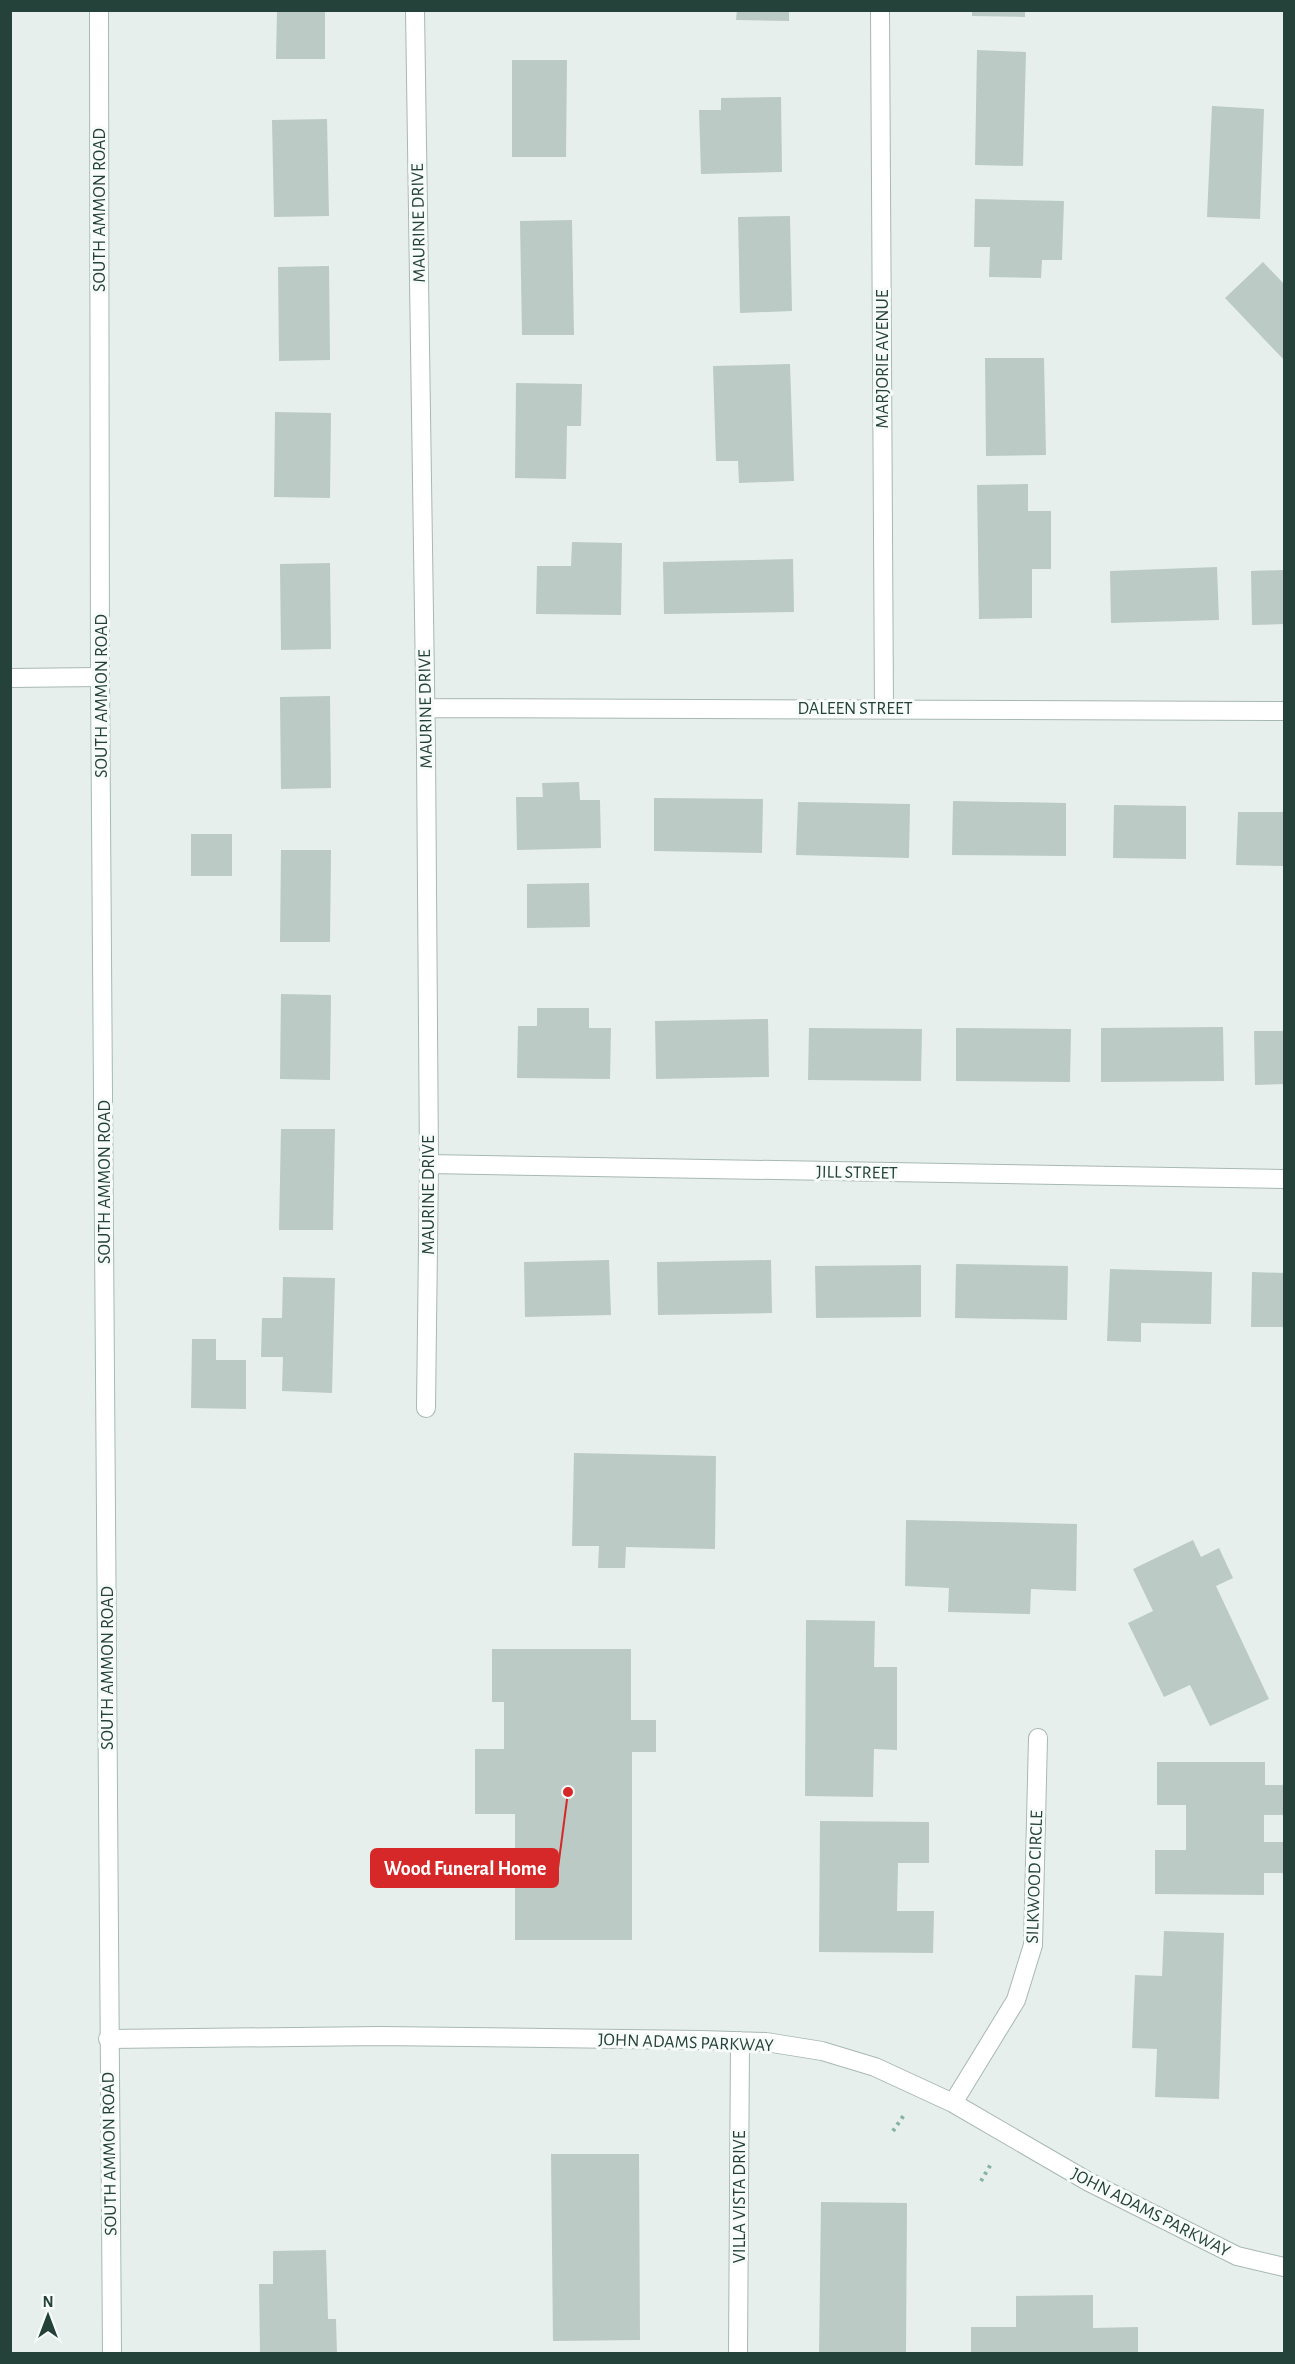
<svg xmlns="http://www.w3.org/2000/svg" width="1295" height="2364" font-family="'Alegreya Sans',sans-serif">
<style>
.building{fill:#bbcac4}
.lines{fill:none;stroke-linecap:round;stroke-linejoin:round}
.street-casing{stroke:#a8b8b2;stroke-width:20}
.secondary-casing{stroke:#a4bbb3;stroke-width:20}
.path{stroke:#86b3a5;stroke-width:4;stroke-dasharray:3 4.5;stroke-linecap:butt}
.street{stroke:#fff;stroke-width:18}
.secondary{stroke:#fff;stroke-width:18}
.labels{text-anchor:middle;stroke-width:6;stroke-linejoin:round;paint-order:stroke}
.street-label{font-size:18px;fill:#24423a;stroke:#f7fbf9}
.leader{fill:none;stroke:#d62828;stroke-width:2}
.callout-dot{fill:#d62828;stroke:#f7fbf9;stroke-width:2}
.callout{fill:#d62828;stroke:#d62828;stroke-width:2}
.callout-label{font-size:20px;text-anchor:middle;font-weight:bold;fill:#fff}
</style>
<rect width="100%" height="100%" fill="#e6efeb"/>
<!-- building -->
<path class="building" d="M 277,10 L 325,10 L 325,59 L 276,59 Z
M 737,10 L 789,10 L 789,21 L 736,20 Z
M 972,10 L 1025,10 L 1025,17 L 972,16 Z
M 977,50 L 1026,52 L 1023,166 L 975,165 Z
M 512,60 L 567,60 L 566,157 L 512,157 Z
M 781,97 L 782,172 L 701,174 L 699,110 L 721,110 L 721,98 Z
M 1212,106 L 1264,109 L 1260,219 L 1207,217 Z
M 327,119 L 329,216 L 274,217 L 272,120 Z
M 975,199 L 1064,201 L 1062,260 L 1042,260 L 1041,278 L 989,277 L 990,247 L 974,247 Z
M 790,216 L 792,311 L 740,313 L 738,217 Z
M 572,220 L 574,335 L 522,335 L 520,221 Z
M 1263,262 L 1284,284 L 1284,360 L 1225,298 Z
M 329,266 L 330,360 L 279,361 L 278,267 Z
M 985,358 L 1044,358 L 1046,455 L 986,456 Z
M 790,364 L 794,481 L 739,483 L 738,461 L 716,461 L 713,366 Z
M 516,383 L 582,384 L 581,426 L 567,426 L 566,479 L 515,478 Z
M 275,412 L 331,413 L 330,498 L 274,497 Z
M 1028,484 L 1028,511 L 1051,511 L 1051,569 L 1032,569 L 1032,618 L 979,619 L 977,485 Z
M 572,542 L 622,543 L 621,615 L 536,614 L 537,566 L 571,566 Z
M 793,559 L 794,612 L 664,614 L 663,562 Z
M 330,563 L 331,649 L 281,650 L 280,564 Z
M 1217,567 L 1219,620 L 1111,623 L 1110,571 Z
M 1284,570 L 1284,624 L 1252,625 L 1251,571 Z
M 330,696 L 331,788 L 281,789 L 280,697 Z
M 579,782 L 580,800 L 600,800 L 601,848 L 517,850 L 516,797 L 543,797 L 542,783 Z
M 654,798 L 763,799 L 762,853 L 654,851 Z
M 953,801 L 1066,803 L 1066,856 L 952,855 Z
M 798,802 L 910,804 L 909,858 L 796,855 Z
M 1114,805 L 1186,806 L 1186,859 L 1113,858 Z
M 1238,812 L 1284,812 L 1284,866 L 1236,865 Z
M 191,834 L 232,834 L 232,876 L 191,876 Z
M 281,850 L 331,850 L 330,942 L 280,942 Z
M 589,883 L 590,927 L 527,928 L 527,884 Z
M 281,994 L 331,995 L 330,1080 L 280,1079 Z
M 537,1008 L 589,1008 L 589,1028 L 611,1028 L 610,1079 L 517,1078 L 518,1026 L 537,1026 Z
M 768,1019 L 769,1077 L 656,1079 L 655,1021 Z
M 1223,1027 L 1224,1081 L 1101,1082 L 1101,1028 Z
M 809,1028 L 922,1029 L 921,1081 L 808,1080 Z
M 956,1028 L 1071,1029 L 1070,1082 L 956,1081 Z
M 1254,1031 L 1284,1031 L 1284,1084 L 1255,1085 Z
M 281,1129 L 335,1129 L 333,1230 L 279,1230 Z
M 609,1260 L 611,1315 L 525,1317 L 524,1262 Z
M 771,1260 L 772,1313 L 658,1315 L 657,1262 Z
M 956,1264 L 1068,1266 L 1067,1320 L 955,1318 Z
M 921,1265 L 921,1317 L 816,1318 L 815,1266 Z
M 1110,1269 L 1212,1272 L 1211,1324 L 1141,1323 L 1141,1342 L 1107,1341 Z
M 1252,1272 L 1284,1273 L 1284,1327 L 1251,1327 Z
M 283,1277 L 335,1278 L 332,1393 L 282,1391 L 283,1357 L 261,1357 L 262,1318 L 282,1318 Z
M 192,1339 L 216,1339 L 216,1360 L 246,1360 L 246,1409 L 191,1408 Z
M 574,1453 L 716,1456 L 715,1549 L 626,1547 L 625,1568 L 598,1568 L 599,1546 L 572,1546 Z
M 906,1520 L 1077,1524 L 1076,1591 L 1031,1589 L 1030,1614 L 948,1612 L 949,1588 L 905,1586 Z
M 1193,1540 L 1201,1557 L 1219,1548 L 1233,1578 L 1216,1586 L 1269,1699 L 1210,1726 L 1190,1685 L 1164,1697 L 1128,1623 L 1153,1611 L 1133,1569 Z
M 806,1620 L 875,1621 L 874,1667 L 897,1667 L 897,1750 L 874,1749 L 873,1797 L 805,1796 Z
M 492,1649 L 631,1649 L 631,1720 L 656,1720 L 656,1752 L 632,1752 L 632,1940 L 515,1940 L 515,1814 L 475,1814 L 475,1749 L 504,1749 L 504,1702 L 492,1702 Z
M 1157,1762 L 1265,1762 L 1265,1785 L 1284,1785 L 1284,1815 L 1264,1815 L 1264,1842 L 1284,1842 L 1284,1873 L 1264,1873 L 1264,1895 L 1155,1894 L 1155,1850 L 1186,1850 L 1186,1805 L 1157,1805 Z
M 820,1821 L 929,1822 L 929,1863 L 898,1863 L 897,1911 L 934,1911 L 933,1953 L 819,1952 Z
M 1164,1931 L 1224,1933 L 1219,2099 L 1155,2097 L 1157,2049 L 1132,2048 L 1135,1975 L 1162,1976 Z
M 551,2154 L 639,2154 L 640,2340 L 553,2341 Z
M 821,2202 L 907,2203 L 906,2354 L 819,2354 Z
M 326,2250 L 328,2319 L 336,2319 L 337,2354 L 260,2354 L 259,2284 L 273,2284 L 273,2251 Z
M 1093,2295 L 1093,2328 L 1138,2327 L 1138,2354 L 971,2354 L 971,2327 L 1016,2327 L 1016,2296 Z"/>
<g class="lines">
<defs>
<path id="street" d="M 415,10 L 426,749 L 429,1164 L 426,1408
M 880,10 L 884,708
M 10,678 L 100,677
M 426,708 L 1284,711
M 429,1164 L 1284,1179
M 108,2039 L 380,2036 L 701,2040 L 766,2042 L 822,2051 L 875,2067 L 953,2103 L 1089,2182 L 1237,2256 L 1284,2267
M 953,2103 L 1016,2000 L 1033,1945 L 1038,1738
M 738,2354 L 740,2041"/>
<path id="secondary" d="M 99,10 L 100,677 L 112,2354"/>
</defs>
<!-- street casing -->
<use href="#street" class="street-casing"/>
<!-- secondary casing -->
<use href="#secondary" class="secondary-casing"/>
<!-- path -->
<path class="path" d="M 893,2131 L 904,2115
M 981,2181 L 991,2164"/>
<!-- street -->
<use href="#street" class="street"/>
<!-- secondary -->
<use href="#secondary" class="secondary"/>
</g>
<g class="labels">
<!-- street labels -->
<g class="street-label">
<text transform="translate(99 210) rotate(-90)" y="6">SOUTH AMMON ROAD</text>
<text transform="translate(418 223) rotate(-91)" y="6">MAURINE DRIVE</text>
<text transform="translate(882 359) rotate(-90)" y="6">MARJORIE AVENUE</text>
<text transform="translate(101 696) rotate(-90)" y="6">SOUTH AMMON ROAD</text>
<text x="855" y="714">DALEEN STREET</text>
<text transform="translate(425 709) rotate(-91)" y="6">MAURINE DRIVE</text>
<text transform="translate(857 1172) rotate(1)" y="6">JILL STREET</text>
<text transform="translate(104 1182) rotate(-90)" y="6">SOUTH AMMON ROAD</text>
<text transform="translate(428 1195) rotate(-90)" y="6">MAURINE DRIVE</text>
<text transform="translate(107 1668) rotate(-90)" y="6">SOUTH AMMON ROAD</text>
<text transform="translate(1034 1877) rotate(-88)" y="6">SILKWOOD CIRCLE</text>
<text transform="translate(686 2042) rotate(2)" y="6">JOHN ADAMS PARKWAY</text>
<text transform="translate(109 2154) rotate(-91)" y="6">SOUTH AMMON ROAD</text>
<text transform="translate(739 2197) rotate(-90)" y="6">VILLA VISTA DRIVE</text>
<text transform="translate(1151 2212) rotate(27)" y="6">JOHN ADAMS PARKWAY</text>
</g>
</g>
<!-- callouts -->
<path class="leader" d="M568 1792L558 1868"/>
<circle class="callout-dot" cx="568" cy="1792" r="6"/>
<rect class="callout" x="371" y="1849" width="187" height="38" rx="6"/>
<g class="callout-label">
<text x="465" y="1875">Wood Funeral Home</text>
</g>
<!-- border -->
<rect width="1295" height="2364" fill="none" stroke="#24423a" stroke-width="24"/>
<!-- north arrow -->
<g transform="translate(48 2316)" stroke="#f7fbf9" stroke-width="4.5" paint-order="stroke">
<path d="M0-4.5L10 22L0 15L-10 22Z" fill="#24423a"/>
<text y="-9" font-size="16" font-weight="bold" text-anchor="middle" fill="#24423a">N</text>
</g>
</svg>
